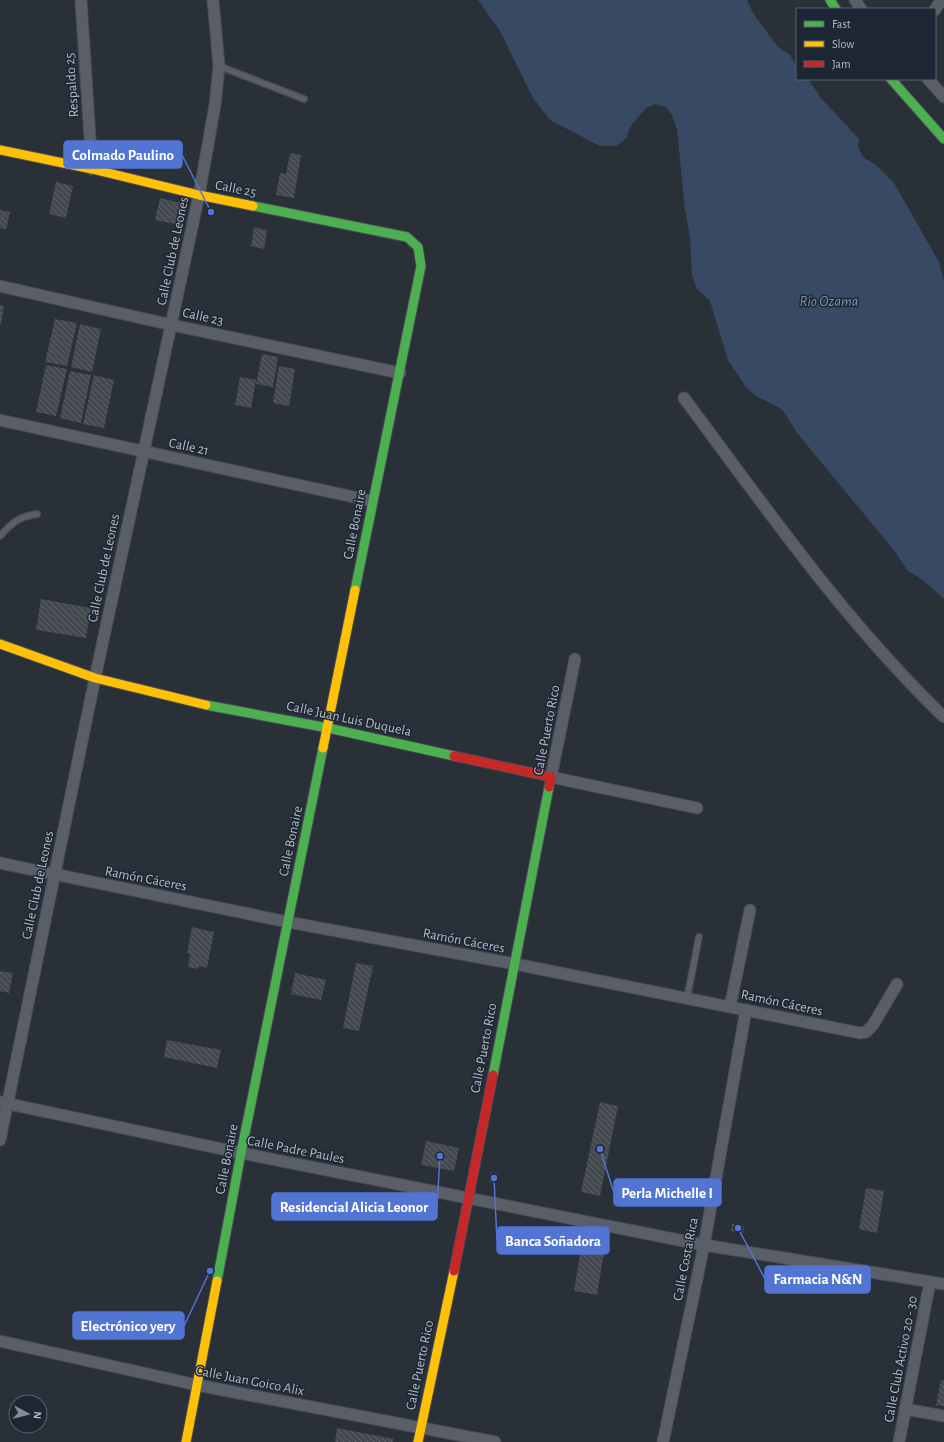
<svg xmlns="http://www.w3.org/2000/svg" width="944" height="1442" font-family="'Alegreya Sans',sans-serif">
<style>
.water{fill:#384963}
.building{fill:url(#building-back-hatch)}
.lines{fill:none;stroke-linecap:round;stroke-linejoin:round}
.lane-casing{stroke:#484c53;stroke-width:8}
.street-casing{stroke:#484c53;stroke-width:13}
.fast-casing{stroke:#484c53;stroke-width:11}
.slow-casing{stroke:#484c53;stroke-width:11}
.jam-casing{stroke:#484c53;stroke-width:11}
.lane{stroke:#5a5e66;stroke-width:5.5}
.street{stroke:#5a5e66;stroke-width:11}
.fast{stroke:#4caf50;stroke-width:9}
.slow{stroke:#ffc107;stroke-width:9}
.jam{stroke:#c62828;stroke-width:9}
.labels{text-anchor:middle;stroke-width:3;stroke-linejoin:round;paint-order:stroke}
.street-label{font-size:14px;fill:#b4bcc9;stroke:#1d2633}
.water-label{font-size:15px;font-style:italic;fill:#7c92b1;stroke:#1d2633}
.leader{fill:none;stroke:#5274d3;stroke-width:1.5}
.callout-dot{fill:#5274d3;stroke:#1d2633;stroke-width:1.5}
.callout{fill:#5274d3;stroke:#5274d3;stroke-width:1.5}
.callout-label{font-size:15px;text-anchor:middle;font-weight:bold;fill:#fff}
</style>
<defs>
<pattern id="building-back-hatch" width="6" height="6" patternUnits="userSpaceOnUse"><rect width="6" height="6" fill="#444950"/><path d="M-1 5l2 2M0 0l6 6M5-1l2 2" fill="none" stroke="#5d6168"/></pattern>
</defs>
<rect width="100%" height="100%" fill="#2a3038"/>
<!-- water -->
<path class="water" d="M 478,0 L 747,0 L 753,13 L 777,46 L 790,55 L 797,67 L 797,79 L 808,79 L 821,98 L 859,139 L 858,147 L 864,158 L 875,164 L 894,183 L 939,262 L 944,281 L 944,599 L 923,580 L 908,571 L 893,549 L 797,433 L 782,409 L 756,396 L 746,387 L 728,360 L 710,301 L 697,289 L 692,275 L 690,237 L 685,209 L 677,129 L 672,115 L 666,107 L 655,104 L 646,108 L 631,126 L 626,138 L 617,146 L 600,146 L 550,120 L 533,98 L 500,31 Z"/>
<!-- building -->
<path class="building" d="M 290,153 L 301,155 L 294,198 L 276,195 L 280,173 L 286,174 Z
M 56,182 L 73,186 L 66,218 L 49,214 Z
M 160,198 L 185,204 L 180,225 L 155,220 Z
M 0,210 L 10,212 L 6,230 L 0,228 Z
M 254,227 L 267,230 L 264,249 L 251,246 Z
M 0,305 L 4,306 L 1,324 L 0,324 Z
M 55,319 L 77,323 L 67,366 L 45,362 Z
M 80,324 L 101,329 L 92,372 L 71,367 Z
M 262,354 L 278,357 L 273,387 L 256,384 Z
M 46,365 L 67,369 L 56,416 L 36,412 Z
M 279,366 L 295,369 L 289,406 L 273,403 Z
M 70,371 L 91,375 L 81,423 L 60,418 Z
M 94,375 L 114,380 L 104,428 L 83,424 Z
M 240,377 L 256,380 L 251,408 L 235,405 Z
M 41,599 L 91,608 L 86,638 L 36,630 Z
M 192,927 L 214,932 L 207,968 L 199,966 L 198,969 L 188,967 L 190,954 L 187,953 Z
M 356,963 L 373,966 L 359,1031 L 343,1028 Z
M 0,971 L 13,973 L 9,993 L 0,991 Z
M 295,973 L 326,980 L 321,1000 L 291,994 Z
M 167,1040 L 221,1050 L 217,1068 L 164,1057 Z
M 600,1102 L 618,1106 L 600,1196 L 581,1192 Z
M 426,1141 L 459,1148 L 454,1171 L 421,1165 Z
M 491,1172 L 498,1174 L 496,1183 L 489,1182 Z
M 866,1188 L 884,1191 L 877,1233 L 859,1229 Z
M 732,1224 L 744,1226 L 743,1233 L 731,1231 Z
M 582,1242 L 605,1246 L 597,1295 L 574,1291 Z
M 941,1380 L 944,1381 L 944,1406 L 936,1405 Z
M 337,1428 L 394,1439 L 393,1442 L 335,1442 Z"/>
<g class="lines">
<defs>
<path id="lane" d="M 219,66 L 304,99
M 0,536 C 13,522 18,517 37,514
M 687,998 L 699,937"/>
<path id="street" d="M 81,0 L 92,169
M 855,0 L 861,9
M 935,10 L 941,0
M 928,79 L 944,97
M 0,286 L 172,325 L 400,373
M 684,398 C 766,508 845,622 944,717
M 0,420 L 372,501
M 575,659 L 551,777 L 697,808
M 0,863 L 288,922 L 515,964 L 860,1033 L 866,1032 L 873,1025 L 897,984
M 730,1007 L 750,910
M 0,1102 L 241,1153 L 704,1245 L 944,1284
M 0,1140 L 95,678 L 199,195 L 215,105 L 219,66 L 213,0
M 0,1341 L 197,1385 L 495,1442
M 905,1409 L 944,1416
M 663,1442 L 704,1245 L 746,1010
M 899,1442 L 930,1282"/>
<path id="fast" d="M 830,0 L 836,9
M 891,79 L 944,139
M 253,206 L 407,237 L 418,247 L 421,266 L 355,590
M 206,705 L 328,728 L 454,756
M 493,1075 L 549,787
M 217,1281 L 241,1153 L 323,748"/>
<path id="slow" d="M 0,150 L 92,169 L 199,195 L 253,206
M 0,644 L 95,678 L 206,705
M 323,748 L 355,590
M 186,1442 L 217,1281
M 418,1442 L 454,1271"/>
<path id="jam" d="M 454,756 L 551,777 L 549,787
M 454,1271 L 493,1075"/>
</defs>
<!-- lane casing -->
<use href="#lane" class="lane-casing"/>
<!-- street casing -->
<use href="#street" class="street-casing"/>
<!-- fast casing -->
<use href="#fast" class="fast-casing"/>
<!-- slow casing -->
<use href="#slow" class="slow-casing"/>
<!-- jam casing -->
<use href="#jam" class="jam-casing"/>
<!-- lane -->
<use href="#lane" class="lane"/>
<!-- street -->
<use href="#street" class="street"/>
<!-- fast -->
<use href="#fast" class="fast"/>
<!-- slow -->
<use href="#slow" class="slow"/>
<!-- jam -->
<use href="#jam" class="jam"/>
</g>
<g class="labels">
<!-- street labels -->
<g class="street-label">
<text transform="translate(71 85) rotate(-94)" y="5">Respaldo 25</text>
<text transform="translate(236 188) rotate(11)" y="5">Calle 25</text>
<text transform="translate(172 251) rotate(-78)" y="5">Calle Club de Leones</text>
<text transform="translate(203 316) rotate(12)" y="5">Calle 23</text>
<text transform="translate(189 446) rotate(12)" y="5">Calle 21</text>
<text transform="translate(354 524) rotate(-79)" y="5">Calle Bonaire</text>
<text transform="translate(103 568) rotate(-78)" y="5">Calle Club de Leones</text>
<text transform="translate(349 718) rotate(12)" y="5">Calle Juan Luis Duquela</text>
<text transform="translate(546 730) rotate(-79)" y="5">Calle Puerto Rico</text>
<text transform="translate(290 841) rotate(-78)" y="5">Calle Bonaire</text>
<text transform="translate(146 878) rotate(11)" y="5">Ramón Cáceres</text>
<text transform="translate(37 885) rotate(-78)" y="5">Calle Club de Leones</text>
<text transform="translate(464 940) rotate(11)" y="5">Ramón Cáceres</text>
<text transform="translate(782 1002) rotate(12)" y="5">Ramón Cáceres</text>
<text transform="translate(483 1048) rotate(-79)" y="5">Calle Puerto Rico</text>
<text transform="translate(296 1149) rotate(11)" y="5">Calle Padre Paules</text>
<text transform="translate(226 1159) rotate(-79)" y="5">Calle Bonaire</text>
<text transform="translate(685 1259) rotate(-79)" y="5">Calle Costa Rica</text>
<text transform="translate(900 1359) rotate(-79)" y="5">Calle Club Activo 20 - 30</text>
<text transform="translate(419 1365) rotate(-78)" y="5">Calle Puerto Rico</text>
<text transform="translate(250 1380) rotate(11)" y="5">Calle Juan Goico Alix</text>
</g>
<!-- water labels -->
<g class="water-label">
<text x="829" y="306">Río Ozama</text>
</g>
</g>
<!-- callouts -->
<path class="leader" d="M211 212L182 155M600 1149L614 1193M440 1156L437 1207M494 1178L497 1241M738 1228L765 1279M210 1271L184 1326"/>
<g class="callout-dot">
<circle cx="211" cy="212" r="4"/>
<circle cx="600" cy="1149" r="4"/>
<circle cx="440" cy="1156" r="4"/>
<circle cx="494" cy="1178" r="4"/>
<circle cx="738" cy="1228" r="4"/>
<circle cx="210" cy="1271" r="4"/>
</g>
<g class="callout">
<rect x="64" y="141" width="118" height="27" rx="4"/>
<rect x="614" y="1179" width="107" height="27" rx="4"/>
<rect x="272" y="1193" width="165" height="27" rx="4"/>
<rect x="497" y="1227" width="112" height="27" rx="4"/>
<rect x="765" y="1266" width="105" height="27" rx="4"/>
<rect x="73" y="1312" width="111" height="27" rx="4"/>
</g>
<g class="callout-label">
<text x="123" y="160">Colmado Paulino</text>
<text x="667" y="1198">Perla Michelle I</text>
<text x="354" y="1212">Residencial Alicia Leonor</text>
<text x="553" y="1246">Banca Soñadora</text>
<text x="818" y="1284">Farmacia N&amp;N</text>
<text x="128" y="1331">Electrónico yery</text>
</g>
<!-- legend -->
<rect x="796" y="8" width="140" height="72" fill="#1d2633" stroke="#59626f"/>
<rect x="804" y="21" width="20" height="6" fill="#4caf50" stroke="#59626f"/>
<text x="832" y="28" font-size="12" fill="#b4bcc9">Fast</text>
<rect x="804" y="41" width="20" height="6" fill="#ffc107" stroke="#59626f"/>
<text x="832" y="48" font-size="12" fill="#b4bcc9">Slow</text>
<rect x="804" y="61" width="20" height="6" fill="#c62828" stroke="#59626f"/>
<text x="832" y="68" font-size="12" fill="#b4bcc9">Jam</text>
<!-- north arrow -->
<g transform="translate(28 1414) rotate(97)"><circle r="19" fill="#1d2633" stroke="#59626f"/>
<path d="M0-3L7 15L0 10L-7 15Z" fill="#848b96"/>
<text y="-6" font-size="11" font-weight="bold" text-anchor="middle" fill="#b4bcc9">N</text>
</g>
</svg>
